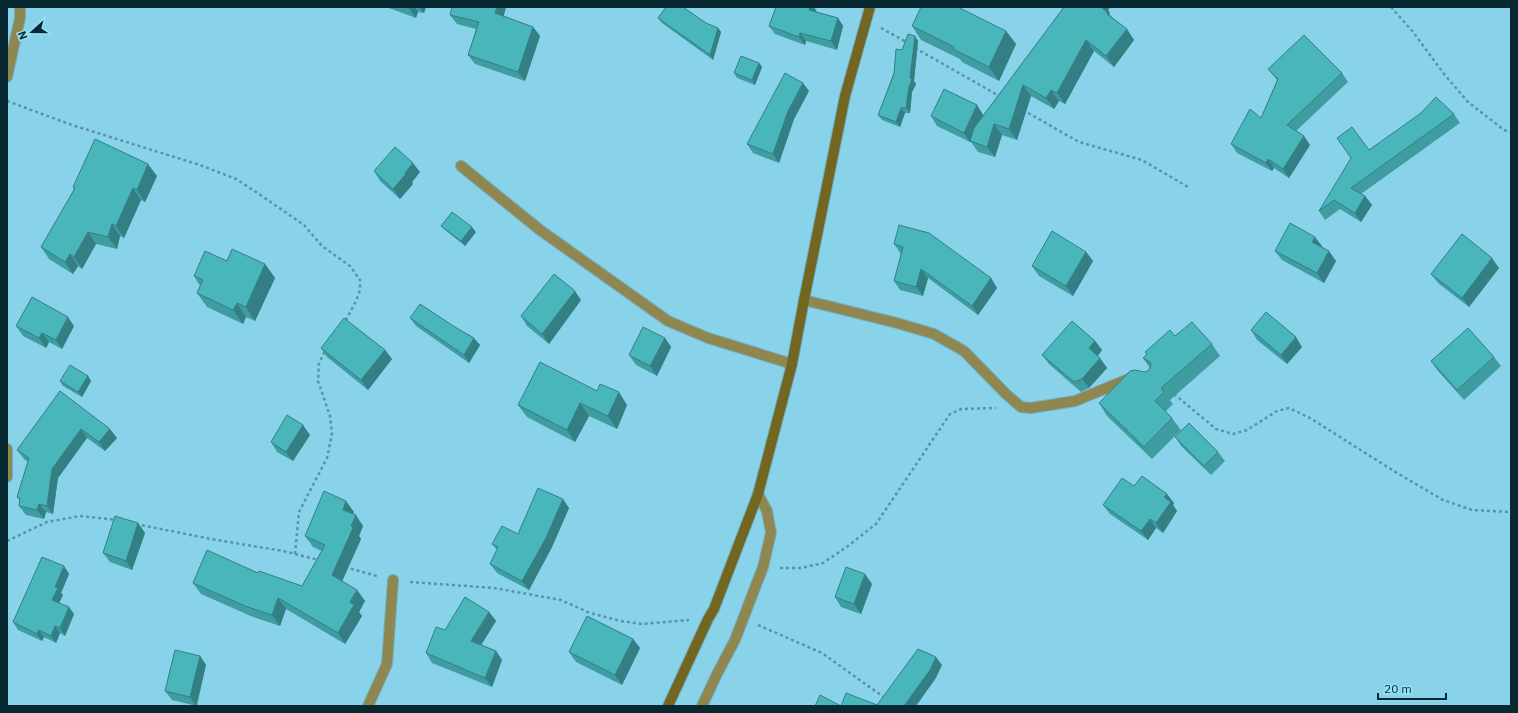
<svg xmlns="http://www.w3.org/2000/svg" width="1518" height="713" font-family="'IBM Plex Sans',sans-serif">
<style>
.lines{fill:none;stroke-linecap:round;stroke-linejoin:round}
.street-casing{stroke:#6fb1c5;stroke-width:12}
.secondary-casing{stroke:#6fb1c5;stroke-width:12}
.path{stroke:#5993a5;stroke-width:2.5;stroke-dasharray:3 3;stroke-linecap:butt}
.street{stroke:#908650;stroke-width:10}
.secondary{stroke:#726621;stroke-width:10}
.wall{fill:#3f9da1}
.shaded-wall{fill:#337f83}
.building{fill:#49b6bb;stroke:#337f83}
</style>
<rect width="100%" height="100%" fill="#89d3ea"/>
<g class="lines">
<defs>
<path id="street" d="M 7,77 L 20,18 L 20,7
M 461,166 L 540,230 L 668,321 L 708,338 L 792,364
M 804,300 L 897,323 L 934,334 L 964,351 L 1006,394 L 1021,407 L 1031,408 L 1075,401 L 1131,378
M 7,449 L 7,477
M 368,706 L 387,664 L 393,580
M 702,706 L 717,674 L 735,640 L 763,567 L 771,533 L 767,511 L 758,494"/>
<path id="secondary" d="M 668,706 L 708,619 L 714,609 L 758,494 L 792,364 L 804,300 L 845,96 L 870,7"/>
</defs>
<!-- street casing -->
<use href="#street" class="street-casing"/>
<!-- secondary casing -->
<use href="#secondary" class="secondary-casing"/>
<!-- path -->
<path class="path" d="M 1391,7 L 1413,32 L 1444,74 L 1468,102 L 1504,130 L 1511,132
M 881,28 L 908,43
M 915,48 L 1001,97
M 7,101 L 72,125 L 200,165 L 236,179 L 262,196 L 304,225 L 322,246 L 350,266 L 360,280 L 360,290 L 356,301 L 345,322
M 1023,110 L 1079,142 L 1142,160 L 1188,187
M 1174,394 L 1216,429 L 1233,434 L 1247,430 L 1277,411 L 1289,408 L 1310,418 L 1397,473 L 1443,500 L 1472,510 L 1511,512
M 136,524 L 211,539 L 283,551 L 319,560
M 7,541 L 47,522 L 80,516 L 117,520
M 295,554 L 299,512 L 327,458 L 332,434 L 330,416 L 318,381 L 319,363 L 325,351
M 345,567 L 377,576
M 780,568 L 801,568 L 823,563 L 848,546 L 876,524 L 950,414 L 961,409 L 996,408
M 410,582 L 494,588 L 561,600 L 590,613 L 621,621 L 642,624 L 689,620
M 758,625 L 822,653 L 885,698"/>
<!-- street -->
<use href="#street" class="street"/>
<!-- secondary -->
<use href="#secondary" class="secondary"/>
</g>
<!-- wall -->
<path class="wall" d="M 386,7 L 426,7 L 424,13 L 418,12 L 416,18 Z
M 506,7 L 503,16 L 533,27 L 540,36 L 525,81 L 475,64 L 468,55 L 476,29 L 457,24 L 450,15 Z
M 776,7 L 814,7 L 817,12 L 838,18 L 843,26 L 837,50 L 806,41 L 805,45 L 775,34 L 769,26 Z
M 1064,7 L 1110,7 L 1108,10 L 1110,13 L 1109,14 L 1112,17 L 1134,40 L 1114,67 L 1094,51 L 1065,104 L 1059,101 L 1054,109 L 1031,96 L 1017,140 L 1002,135 L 995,157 L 978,152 L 971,142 L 970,142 L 937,126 L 931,116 L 977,105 L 983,115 L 982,117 Z
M 658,18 L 718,28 L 721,32 L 713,60 L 662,23 Z
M 912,26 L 1006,31 L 1016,44 L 999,81 L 962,62 L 960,59 L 921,40 Z
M 918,41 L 914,81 L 916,84 L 912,92 L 910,113 L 905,113 L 900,127 L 882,120 L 878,115 L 902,50 Z
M 759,63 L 762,67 L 755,85 L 737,78 L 734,73 Z
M 1268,69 L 1342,73 L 1348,82 L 1296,131 L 1310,145 L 1289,178 L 1274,168 L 1272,171 L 1237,153 L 1231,144 L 1261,118 L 1277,80 Z
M 809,91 L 794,119 L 779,163 L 753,153 L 747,144 Z
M 1454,114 L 1460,123 L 1361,194 L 1365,196 L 1372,205 L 1361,222 L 1340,209 L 1325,220 L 1319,211 L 1369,150 Z
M 374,171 L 420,172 L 412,182 L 413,184 L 400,199 L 380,181 Z
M 157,176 L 145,202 L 141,200 L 124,238 L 120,236 L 117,249 L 96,244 L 82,269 L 78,266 L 73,274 L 49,259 L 41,247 L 74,190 L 73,187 Z
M 899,225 L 991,278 L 997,288 L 978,315 L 928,278 L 923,296 L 900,290 L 894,281 L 901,254 L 894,244 Z
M 441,226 L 476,232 L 465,246 L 445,230 Z
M 1322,246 L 1322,247 L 1336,261 L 1324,283 L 1282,260 L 1275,251 Z
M 1086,252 L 1093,261 L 1073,296 L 1039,276 L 1032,266 Z
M 227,261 L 265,264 L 275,278 L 255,321 L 246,317 L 243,324 L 207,307 L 197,293 L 200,286 L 194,276 Z
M 1499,268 L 1469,307 L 1438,283 L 1431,274 Z
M 581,300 L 549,344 L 527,326 L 521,316 Z
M 410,318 L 455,327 L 480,345 L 469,363 L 416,326 Z
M 16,326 L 74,326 L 62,349 L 49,342 L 46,348 L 23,336 Z
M 1251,330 L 1302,347 L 1287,364 L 1257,340 Z
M 1175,336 L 1212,344 L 1220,356 L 1170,400 L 1173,404 L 1166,411 L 1172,418 L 1181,430 L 1152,459 L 1107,416 L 1099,403 L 1149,370 L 1150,368 L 1143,358 Z
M 665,338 L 671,347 L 657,376 L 636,365 L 629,355 Z
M 1095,341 L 1102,350 L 1098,356 L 1107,368 L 1089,388 L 1081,392 L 1049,364 L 1042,355 Z
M 321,348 L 385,350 L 392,359 L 368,390 L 327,357 Z
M 1494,357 L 1501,366 L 1464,400 L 1438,371 L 1431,361 Z
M 88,376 L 91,381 L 82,397 L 63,386 L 60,381 Z
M 60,391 L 117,438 L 105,451 L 87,438 L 58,478 L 53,514 L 46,512 L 44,519 L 26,515 L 19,506 L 20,501 L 17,497 L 28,462 L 24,459 L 17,450 Z
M 597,391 L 627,405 L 617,429 L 589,416 L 575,442 L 527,417 L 518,405 Z
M 310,435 L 293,461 L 277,452 L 271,442 Z
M 1175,437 L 1218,452 L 1225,461 L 1211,475 L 1182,447 Z
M 1134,486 L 1174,503 L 1173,505 L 1177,511 L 1163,533 L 1156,528 L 1148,540 L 1110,514 L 1103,505 Z
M 569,508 L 552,547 L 529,590 L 497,573 L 490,564 L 497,550 L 492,544 L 518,534 Z
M 354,512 L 353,514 L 363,526 L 359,536 L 361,539 L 342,581 L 357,590 L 365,601 L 359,612 L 362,616 L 345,644 L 286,609 L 280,626 L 253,617 L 201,594 L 193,583 L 258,573 L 302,586 L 322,551 L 313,547 L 305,536 Z
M 138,523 L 145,533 L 132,570 L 110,562 L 103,553 Z
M 64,566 L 69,574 L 61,593 L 63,595 L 59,603 L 74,614 L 65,636 L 60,633 L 56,643 L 44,637 L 42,641 L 18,630 L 13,622 Z
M 872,584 L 861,614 L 841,607 L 835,597 Z
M 489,612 L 496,621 L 481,645 L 496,651 L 502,660 L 492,687 L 432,663 L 426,653 L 445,630 Z
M 633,639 L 640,648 L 622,685 L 576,662 L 569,652 Z
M 200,656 L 206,665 L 197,706 L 172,700 L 165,691 Z"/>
<!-- shaded-wall -->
<path class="shaded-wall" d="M 408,7 L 415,7 L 418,12 L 416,18 Z
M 419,7 L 426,7 L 424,13 Z
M 497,7 L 506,7 L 502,23 L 495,13 Z
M 810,7 L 814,7 L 817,12 L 809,10 Z
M 1100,7 L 1110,7 L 1108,10 L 1110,13 L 1109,14 L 1116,23 Z
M 838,18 L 843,26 L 837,50 L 831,41 Z
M 533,27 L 540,36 L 525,81 L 518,72 Z
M 718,28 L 721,32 L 713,60 L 710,55 Z
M 1127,29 L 1134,40 L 1114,67 L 1106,56 Z
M 1006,31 L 1016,44 L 999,81 L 989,67 Z
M 800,33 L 806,41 L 805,45 L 799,37 Z
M 915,36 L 918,41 L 914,81 L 916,84 L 912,92 L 910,113 L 906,108 Z
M 1086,40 L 1094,51 L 1065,104 L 1057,93 Z
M 759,63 L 762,67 L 755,85 L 752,80 Z
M 803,83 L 809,91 L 794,119 L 779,163 L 773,154 L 788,111 Z
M 1023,85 L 1031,96 L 1017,140 L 1009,129 Z
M 1051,90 L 1059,101 L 1054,109 L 1046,98 Z
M 977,105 L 983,115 L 970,142 L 964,133 Z
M 901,108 L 905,113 L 900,127 L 896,122 Z
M 994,124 L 1002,135 L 995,157 L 987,147 Z
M 1304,136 L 1310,145 L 1289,178 L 1283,169 Z
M 1268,159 L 1274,168 L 1272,171 L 1266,163 Z
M 413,163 L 420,172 L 412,182 L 413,184 L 400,199 L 393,189 L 405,173 Z
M 148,164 L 157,176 L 145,202 L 137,190 Z
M 133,188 L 141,200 L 124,238 L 116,226 Z
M 1365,196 L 1372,205 L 1361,222 L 1355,213 Z
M 112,224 L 120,236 L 117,249 L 108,237 Z
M 472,227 L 476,232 L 465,246 L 461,241 Z
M 88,232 L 96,244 L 82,269 L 74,257 Z
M 1315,237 L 1322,246 L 1319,252 L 1312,242 Z
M 1329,251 L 1336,261 L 1324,283 L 1317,273 Z
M 1086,252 L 1093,261 L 1073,296 L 1066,286 Z
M 70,254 L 78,266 L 73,274 L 65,262 Z
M 1492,258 L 1499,268 L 1469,307 L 1462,298 Z
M 265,264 L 275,278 L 255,321 L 246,307 Z
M 921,269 L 928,278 L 923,296 L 916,287 Z
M 991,278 L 997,288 L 978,315 L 972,306 Z
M 575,291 L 581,300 L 549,344 L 542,334 Z
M 237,303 L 246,317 L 243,324 L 233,310 Z
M 68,317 L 74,326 L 62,349 L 56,340 Z
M 42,333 L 49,342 L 46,348 L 39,338 Z
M 1296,337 L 1302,347 L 1287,364 L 1281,355 Z
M 474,338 L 480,345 L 469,363 L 464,355 Z
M 665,338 L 671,347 L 657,376 L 650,366 Z
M 1095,341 L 1102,350 L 1096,358 L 1089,348 Z
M 385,350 L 392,359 L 368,390 L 361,380 Z
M 1100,358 L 1107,368 L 1089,388 L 1082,379 Z
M 88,376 L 91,381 L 82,397 L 78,392 Z
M 619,392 L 627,405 L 617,429 L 608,416 Z
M 580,403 L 589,416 L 575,442 L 567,430 Z
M 303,425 L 310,435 L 293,461 L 286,452 Z
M 81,429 L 87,438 L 58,478 L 53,514 L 47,506 L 52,469 Z
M 110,429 L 117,438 L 105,451 L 99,442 Z
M 1167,494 L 1174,503 L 1173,505 L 1177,511 L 1163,533 L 1156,523 L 1164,497 Z
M 563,499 L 569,508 L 552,547 L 529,590 L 522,581 Z
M 346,501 L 354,512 L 350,521 L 343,510 Z
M 39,504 L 46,512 L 44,519 L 37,510 Z
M 356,515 L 363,526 L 359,536 L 361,539 L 340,586 L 332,575 Z
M 1150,519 L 1156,528 L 1148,540 L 1141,531 Z
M 138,523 L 145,533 L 132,570 L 126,561 Z
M 64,566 L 69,574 L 61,593 L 63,595 L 57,607 L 52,600 L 55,587 Z
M 865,574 L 872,584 L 861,614 L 854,604 Z
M 357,590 L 365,601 L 359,612 L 362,616 L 345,644 L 338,633 L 350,602 Z
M 278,598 L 286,609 L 280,626 L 272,615 Z
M 69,607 L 74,614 L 65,636 L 60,628 Z
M 489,612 L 496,621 L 478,650 L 471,641 Z
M 55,626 L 60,633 L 56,643 L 51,636 Z
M 39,630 L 44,637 L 42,641 L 37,634 Z
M 633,639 L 640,648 L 622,685 L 615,675 Z
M 496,651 L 502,660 L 492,687 L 485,678 Z
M 200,656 L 206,665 L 196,706 L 190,697 Z
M 936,657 L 942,665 L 936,678 L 916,706 L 904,706 Z"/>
<!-- building -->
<path class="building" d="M 452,7 L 497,7 L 495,13 L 533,27 L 518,72 L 468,55 L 479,22 L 450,15 Z
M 666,7 L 683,7 L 706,23 L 718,28 L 710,55 L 658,18 Z
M 776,7 L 810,7 L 809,10 L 838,18 L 831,41 L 800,33 L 799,37 L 769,26 Z
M 921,7 L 958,7 L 1006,31 L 989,67 L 953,49 L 954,47 L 912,26 Z
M 1064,7 L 1101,7 L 1108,13 L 1107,14 L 1127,29 L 1106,56 L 1086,40 L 1057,93 L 1051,90 L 1046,98 L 1023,85 L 1009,129 L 994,124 L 987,147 L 970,141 L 974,128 Z
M 908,34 L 915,36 L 910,78 L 912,79 L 909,87 L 906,108 L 901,108 L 896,122 L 878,115 L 894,74 L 896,49 L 902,50 Z
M 1304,35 L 1342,73 L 1287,125 L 1304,136 L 1283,169 L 1268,159 L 1266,163 L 1231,144 L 1250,109 L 1261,118 L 1278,79 L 1268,69 Z
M 741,56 L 759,63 L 752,80 L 734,73 Z
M 785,73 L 803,83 L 788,111 L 773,154 L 747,144 Z
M 944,89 L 977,105 L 964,133 L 931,116 Z
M 1436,97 L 1454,114 L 1351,188 L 1365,196 L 1355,213 L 1334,200 L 1319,211 L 1351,158 L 1337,138 L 1352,127 L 1369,150 L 1421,113 Z
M 95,139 L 148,164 L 137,190 L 133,188 L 116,226 L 112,224 L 108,237 L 88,232 L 74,257 L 70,254 L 65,262 L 41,247 L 75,188 L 73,187 Z
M 395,147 L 413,163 L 405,173 L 406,174 L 393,189 L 374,171 Z
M 452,212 L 472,227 L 461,241 L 441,226 Z
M 1290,223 L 1315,237 L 1312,242 L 1329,251 L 1317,273 L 1275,251 Z
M 899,225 L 929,233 L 991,278 L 972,306 L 921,269 L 916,287 L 894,281 L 903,247 L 894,244 Z
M 1052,231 L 1086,252 L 1066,286 L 1032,266 Z
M 1462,234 L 1492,258 L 1462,298 L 1431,274 Z
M 232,249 L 265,264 L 246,307 L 237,303 L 233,310 L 197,293 L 203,280 L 194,276 L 205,251 L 227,261 Z
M 554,274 L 575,291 L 542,334 L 521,316 Z
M 32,297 L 68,317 L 56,340 L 42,333 L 39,338 L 16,326 Z
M 420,304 L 455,327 L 474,338 L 464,355 L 410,318 Z
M 1266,312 L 1296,337 L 1281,355 L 1251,330 Z
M 344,318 L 385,350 L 361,380 L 321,348 Z
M 1072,321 L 1095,341 L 1089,348 L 1100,358 L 1082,379 L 1074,382 L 1042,355 Z
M 1192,322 L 1212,344 L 1161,388 L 1164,392 L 1155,401 L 1172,418 L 1144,447 L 1099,403 L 1130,371 L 1135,370 L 1145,372 L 1149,370 L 1151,365 L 1150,362 L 1143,358 L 1147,354 L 1145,352 L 1170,330 L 1175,336 Z
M 643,327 L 665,338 L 650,366 L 629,355 Z
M 1468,328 L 1494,357 L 1457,390 L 1431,361 Z
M 540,362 L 597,391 L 600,384 L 619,392 L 608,416 L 580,403 L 567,430 L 518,405 Z
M 70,365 L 88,376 L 78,392 L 60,381 Z
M 60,391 L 110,429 L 99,442 L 81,429 L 52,469 L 47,506 L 39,504 L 37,510 L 19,506 L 20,498 L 17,497 L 29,458 L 17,450 Z
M 287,415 L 303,425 L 286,452 L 271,442 Z
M 1189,423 L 1218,452 L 1204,466 L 1175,437 Z
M 1142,476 L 1167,494 L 1164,497 L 1171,502 L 1156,523 L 1150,519 L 1141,531 L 1103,505 L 1122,478 L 1134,486 Z
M 538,488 L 563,499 L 546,538 L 522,581 L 490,564 L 498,547 L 492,544 L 502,526 L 518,534 Z
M 324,491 L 346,501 L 343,510 L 356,515 L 351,526 L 353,528 L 332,575 L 357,590 L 350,602 L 354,605 L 338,633 L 278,598 L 272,615 L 245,606 L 193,583 L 207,550 L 258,573 L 259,571 L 302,586 L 325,545 L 305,536 Z
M 115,516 L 138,523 L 126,561 L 103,553 Z
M 42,557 L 64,566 L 55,587 L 58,588 L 52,600 L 69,607 L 60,628 L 55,626 L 51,636 L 39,630 L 37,634 L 13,622 Z
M 846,567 L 865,574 L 854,604 L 835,597 Z
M 465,597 L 489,612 L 471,641 L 496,651 L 485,678 L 426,653 L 436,627 L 445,630 Z
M 587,616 L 633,639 L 615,675 L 569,652 Z
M 918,649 L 936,657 L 930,670 L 904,706 L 815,706 L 820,695 L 841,706 L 846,693 L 877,705 Z
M 175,650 L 200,656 L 190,697 L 165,691 Z"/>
<!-- border -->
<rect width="1518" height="713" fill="none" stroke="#092932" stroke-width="16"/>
<!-- north arrow -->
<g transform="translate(32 32) rotate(249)" stroke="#95e0f7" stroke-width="3" paint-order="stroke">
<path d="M0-3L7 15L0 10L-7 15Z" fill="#092932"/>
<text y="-6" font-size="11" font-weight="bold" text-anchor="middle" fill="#092932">N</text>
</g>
<!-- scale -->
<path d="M1378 693v6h68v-6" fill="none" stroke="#092932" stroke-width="2"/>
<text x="1384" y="693" font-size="12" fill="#092932" stroke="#95e0f7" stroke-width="3" paint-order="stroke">20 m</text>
</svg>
